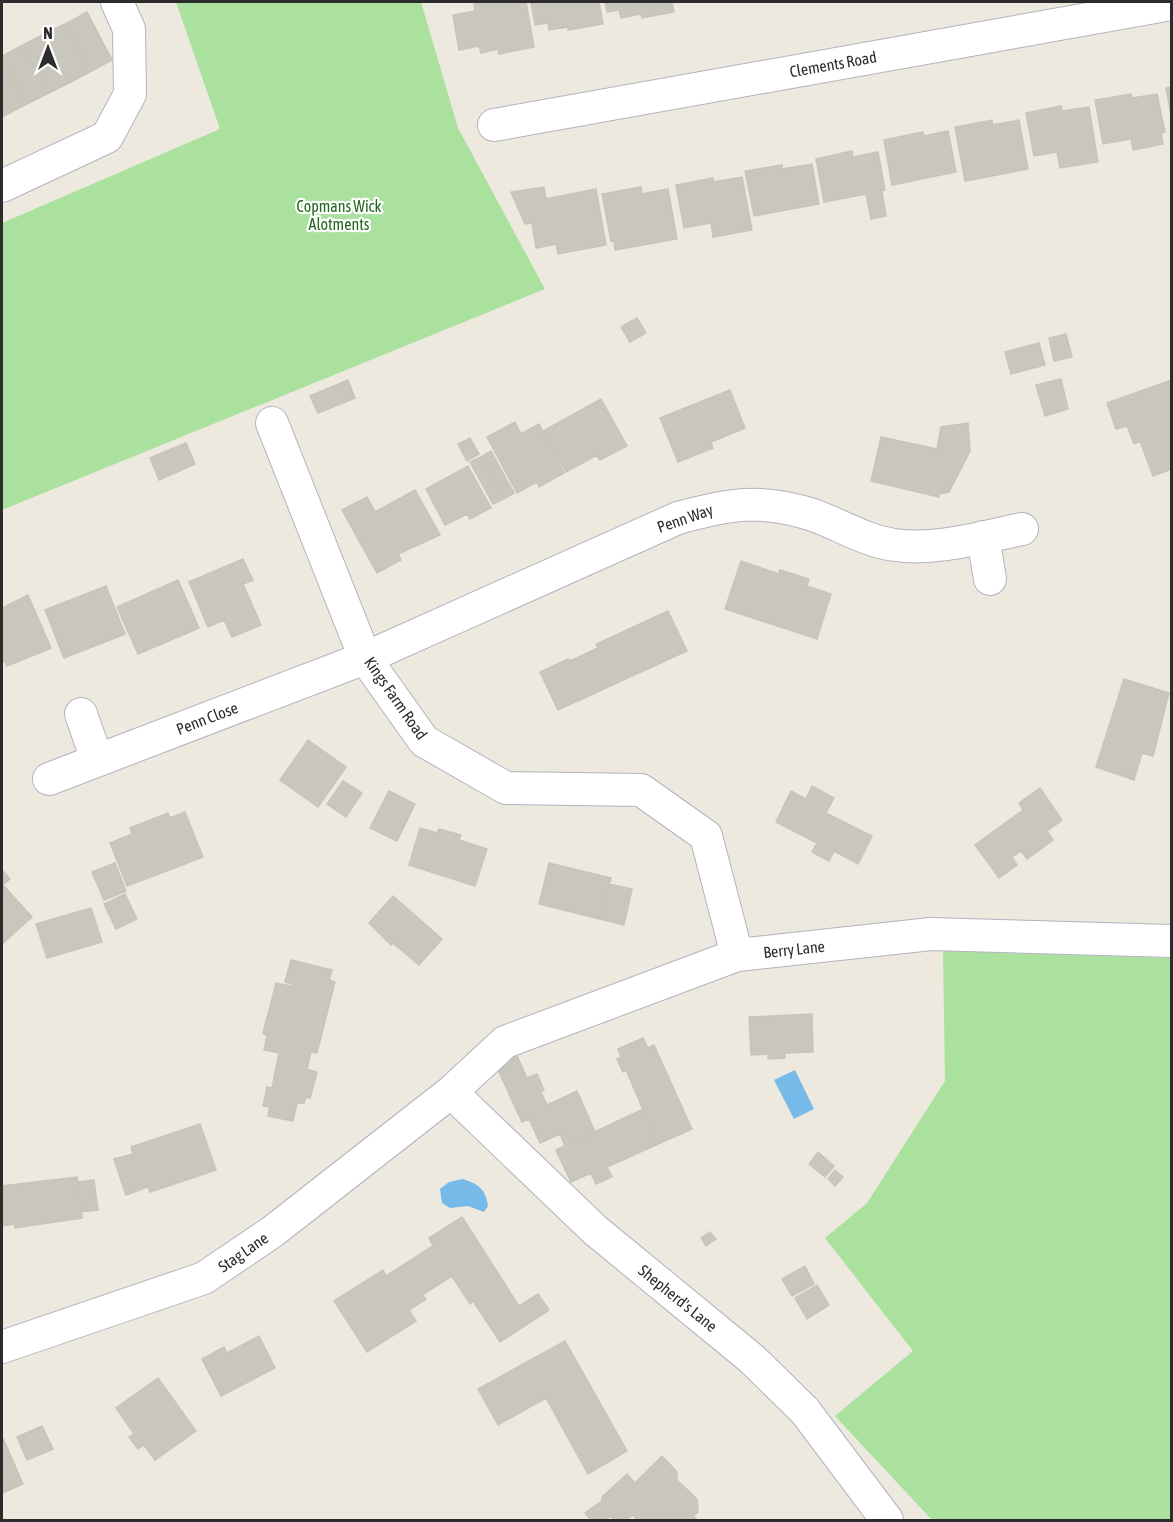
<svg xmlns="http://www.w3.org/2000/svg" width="1173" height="1522" font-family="'Asap Condensed',sans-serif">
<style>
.green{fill:#aae19e}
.water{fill:#76baea}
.building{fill:#c9c7bd;stroke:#c8c5b8;stroke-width:1.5}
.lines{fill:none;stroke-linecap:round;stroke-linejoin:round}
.street-casing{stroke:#b2b3bf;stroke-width:34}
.street{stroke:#fff;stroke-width:32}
.labels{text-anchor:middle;stroke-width:4.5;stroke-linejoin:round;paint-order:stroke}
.street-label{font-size:16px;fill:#2c2c2c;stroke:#fff}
.park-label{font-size:16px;fill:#22671d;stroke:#fff}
</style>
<rect width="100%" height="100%" fill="#ede9df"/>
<!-- green -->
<path class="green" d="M 176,2 L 421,2 L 458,128 L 545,289 L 2,510 L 2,223 L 220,129 Z
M 943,951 L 1171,958 L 1171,1520 L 932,1520 L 835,1416 L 913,1351 L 825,1238 L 867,1203 L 945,1081 Z"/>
<!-- water -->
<path class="water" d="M 795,1070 L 814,1109 L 794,1119 L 774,1080 Z
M 463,1179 C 479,1184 486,1190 488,1206 L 484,1212 L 468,1206 L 450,1208 L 442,1203 L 440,1189 L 449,1182 Z"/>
<!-- building -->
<path class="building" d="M 486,2 L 526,2 L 534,47 L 499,54 L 498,49 L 481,53 L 479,46 L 459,50 L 453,15 L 475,11 L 474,4 Z
M 531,2 L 599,2 L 603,24 L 568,30 L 568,27 L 549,30 L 548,23 L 535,25 Z
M 605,2 L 672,2 L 674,12 L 642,18 L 641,14 L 621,18 L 619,10 L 607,12 Z
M 87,12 L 112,60 L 90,72 L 65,24 Z
M 65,24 L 90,72 L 69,83 L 44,34 Z
M 44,34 L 69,83 L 49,93 L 23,45 Z
M 23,45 L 49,93 L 27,104 L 2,56 Z
M 2,56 L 27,104 L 4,116 L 2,112 Z
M 1172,87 L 1172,120 L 1166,88 Z
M 1131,94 L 1132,98 L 1157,94 L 1165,132 L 1161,133 L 1163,144 L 1133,150 L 1131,139 L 1103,144 L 1095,100 Z
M 1061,106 L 1062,111 L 1089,107 L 1098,162 L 1060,168 L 1057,152 L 1034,156 L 1026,113 Z
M 992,120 L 993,125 L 1019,120 L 1028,169 L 965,181 L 955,127 Z
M 948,131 L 956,172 L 892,185 L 884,140 L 923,132 L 924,136 Z
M 852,151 L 853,157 L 878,152 L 885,190 L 882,191 L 886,216 L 871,219 L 866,194 L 824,202 L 816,159 Z
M 812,164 L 819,204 L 754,216 L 745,171 L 782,165 L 782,169 Z
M 742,177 L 752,230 L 713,237 L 711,223 L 684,228 L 676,185 L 713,178 L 713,182 Z
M 544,187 L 546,199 L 596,189 L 606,245 L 558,254 L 556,244 L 536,248 L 532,223 L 525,224 L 511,192 Z
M 641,187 L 642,194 L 668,189 L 677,239 L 615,250 L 614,240 L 611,241 L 602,194 Z
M 637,318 L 646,333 L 630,342 L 621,327 Z
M 1066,334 L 1072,357 L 1054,361 L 1049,338 Z
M 1039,343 L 1045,365 L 1011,374 L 1005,352 Z
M 1061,379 L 1068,409 L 1045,416 L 1036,385 Z
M 348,380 L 355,398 L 318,413 L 310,396 Z
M 1169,381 L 1172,388 L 1172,469 L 1153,476 L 1140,441 L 1134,444 L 1127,426 L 1116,429 L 1107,403 Z
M 730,390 L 745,428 L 711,442 L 713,448 L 678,462 L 660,418 Z
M 601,399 L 627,446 L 600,460 L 597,455 L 566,472 L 543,431 Z
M 515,422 L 521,434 L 539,424 L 564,473 L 539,487 L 537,482 L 517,493 L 487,437 Z
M 968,423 L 970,451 L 949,492 L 939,494 L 939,497 L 871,481 L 881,437 L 937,449 L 941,427 Z
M 470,438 L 479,454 L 467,461 L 458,444 Z
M 186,443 L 195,464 L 159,480 L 150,458 Z
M 491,451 L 514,493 L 504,499 L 481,457 Z
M 481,457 L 504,499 L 493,504 L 470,462 Z
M 468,466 L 491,508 L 470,519 L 467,514 L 445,525 L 426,489 Z
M 415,490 L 440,535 L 398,554 L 401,560 L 377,573 L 342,510 L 367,497 L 375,512 Z
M 243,559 L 253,580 L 243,584 L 261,625 L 232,637 L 224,620 L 208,627 L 189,582 Z
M 741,561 L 779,574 L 780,570 L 809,579 L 807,586 L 831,594 L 817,639 L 725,609 Z
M 178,580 L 199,628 L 138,654 L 117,607 Z
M 106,586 L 125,634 L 64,658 L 45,610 Z
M 28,595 L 51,648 L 7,666 L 4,660 L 2,663 L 2,608 Z
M 668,611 L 687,651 L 558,710 L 540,672 L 568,659 L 570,661 L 598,648 L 596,644 Z
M 1124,679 L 1169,693 L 1153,756 L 1142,753 L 1134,780 L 1096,767 Z
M 308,740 L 346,767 L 318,807 L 280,780 Z
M 343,781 L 362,793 L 346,817 L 327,804 Z
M 812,786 L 834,798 L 826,813 L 872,836 L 858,864 L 834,851 L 829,861 L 812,852 L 817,843 L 776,822 L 791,791 L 806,799 Z
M 1040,788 L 1062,820 L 1047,831 L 1053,840 L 1027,859 L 1021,851 L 1012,857 L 1017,865 L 999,878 L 975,845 L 1023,810 L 1019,803 Z
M 389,791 L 415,804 L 397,841 L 370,828 Z
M 185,812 L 203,857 L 127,886 L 110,843 L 132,834 L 130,828 L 168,813 L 170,818 Z
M 420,828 L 437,833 L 439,829 L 461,835 L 459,840 L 487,849 L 475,886 L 409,865 Z
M 115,863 L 126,891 L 104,900 L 92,872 Z
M 549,863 L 611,878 L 600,919 L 539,904 Z
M 2,870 L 10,879 L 3,885 L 32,917 L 2,944 Z
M 609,884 L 632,889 L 624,925 L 600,919 Z
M 125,894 L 137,919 L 116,929 L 104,904 Z
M 393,896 L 442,939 L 419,965 L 393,943 L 391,945 L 369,923 Z
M 91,908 L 102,942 L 47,958 L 36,924 Z
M 291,960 L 332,970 L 329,980 L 335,982 L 317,1053 L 311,1052 L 307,1069 L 317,1072 L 310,1098 L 306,1097 L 304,1103 L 297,1103 L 293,1121 L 268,1116 L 270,1107 L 263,1106 L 267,1087 L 272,1088 L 279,1053 L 264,1050 L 267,1036 L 263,1033 L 276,983 L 291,986 L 292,984 L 285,982 Z
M 812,1014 L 813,1052 L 785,1053 L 785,1058 L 768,1059 L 768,1054 L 751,1055 L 749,1017 Z
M 643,1038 L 648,1048 L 654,1045 L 692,1129 L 658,1144 L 626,1070 L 623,1072 L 617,1059 L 621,1057 L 618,1049 Z
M 514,1049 L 527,1078 L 537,1074 L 544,1090 L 541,1092 L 547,1105 L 577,1091 L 595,1132 L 565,1146 L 560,1134 L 540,1143 L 529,1119 L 522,1122 L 493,1059 Z
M 643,1109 L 658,1144 L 607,1167 L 612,1177 L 596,1184 L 591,1173 L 571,1182 L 556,1150 Z
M 200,1124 L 216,1170 L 150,1192 L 148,1187 L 126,1195 L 114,1159 L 133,1154 L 131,1147 Z
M 818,1152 L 834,1166 L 825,1177 L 809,1164 Z
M 835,1170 L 843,1177 L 835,1186 L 828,1179 Z
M 77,1177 L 82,1218 L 15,1228 L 15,1224 L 2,1226 L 2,1186 Z
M 94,1180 L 98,1210 L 81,1212 L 78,1182 Z
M 462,1217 L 519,1306 L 538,1294 L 549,1310 L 500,1342 L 473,1301 L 470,1304 L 452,1276 L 422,1295 L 426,1299 L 409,1310 L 416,1321 L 367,1352 L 334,1301 L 383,1270 L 386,1276 L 433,1246 L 429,1238 Z
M 710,1232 L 716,1239 L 706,1246 L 701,1238 Z
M 805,1266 L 814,1284 L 792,1296 L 782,1279 Z
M 817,1285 L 829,1305 L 807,1319 L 795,1298 Z
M 259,1336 L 275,1368 L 221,1396 L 202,1359 L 224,1347 L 227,1353 Z
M 565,1341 L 627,1451 L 588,1474 L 546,1398 L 498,1425 L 478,1389 Z
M 158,1378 L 196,1431 L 155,1460 L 144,1445 L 138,1449 L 129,1437 L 134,1434 L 116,1408 Z
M 42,1426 L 53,1449 L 27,1460 L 17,1437 Z
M 2,1436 L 23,1484 L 2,1493 Z
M 662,1456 L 677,1472 L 677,1480 L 697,1499 L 698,1512 L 693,1516 L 697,1520 L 637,1520 L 633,1515 L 626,1520 L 614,1520 L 611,1516 L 605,1520 L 591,1520 L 585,1513 L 602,1501 L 602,1497 L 627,1474 L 635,1483 Z"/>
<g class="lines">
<defs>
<path id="street" d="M 494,125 L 1172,4
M 2,186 L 107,137 L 130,94 L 129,29 L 117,2
M 272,423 L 365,658 L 424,741 L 506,788 L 641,790 L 706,836 L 737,955
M 983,537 L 990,579
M 81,714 L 97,760
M 49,779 L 365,658 L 678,518 C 729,504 761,498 813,515 C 841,525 865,541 895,545 C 936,551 982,537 1022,529
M 451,1092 L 595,1230 L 752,1359 L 805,1411 L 887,1520
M 2,1347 L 204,1278 L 272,1232 L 451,1092 L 505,1042 L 737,955 L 931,934 L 1172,941"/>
</defs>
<!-- street casing -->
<use href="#street" class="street-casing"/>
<!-- street -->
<use href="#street" class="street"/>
</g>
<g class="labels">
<!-- street labels -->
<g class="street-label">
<text transform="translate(833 64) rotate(-10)" y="6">Clements Road</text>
<text transform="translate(685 518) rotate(-19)" y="6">Penn Way</text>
<text transform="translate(396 698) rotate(55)" y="6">Kings Farm Road</text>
<text transform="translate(207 718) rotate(-21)" y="6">Penn Close</text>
<text transform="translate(794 949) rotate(-6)" y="6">Berry Lane</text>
<text transform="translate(243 1252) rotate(-35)" y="6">Stag Lane</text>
<text transform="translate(678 1298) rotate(39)" y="6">Shepherd's Lane</text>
</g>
<!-- park labels -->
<g class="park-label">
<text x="339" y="212">Copmans Wick<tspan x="339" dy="18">Alotments</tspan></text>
</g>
</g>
<!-- border -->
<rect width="1173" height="1522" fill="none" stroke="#2c2c2c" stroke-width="6"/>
<!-- north arrow -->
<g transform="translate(48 48)" stroke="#ffffff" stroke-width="4.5" paint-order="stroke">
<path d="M0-4.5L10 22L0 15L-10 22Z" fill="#2c2c2c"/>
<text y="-9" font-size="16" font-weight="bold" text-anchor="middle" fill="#2c2c2c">N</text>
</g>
</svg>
